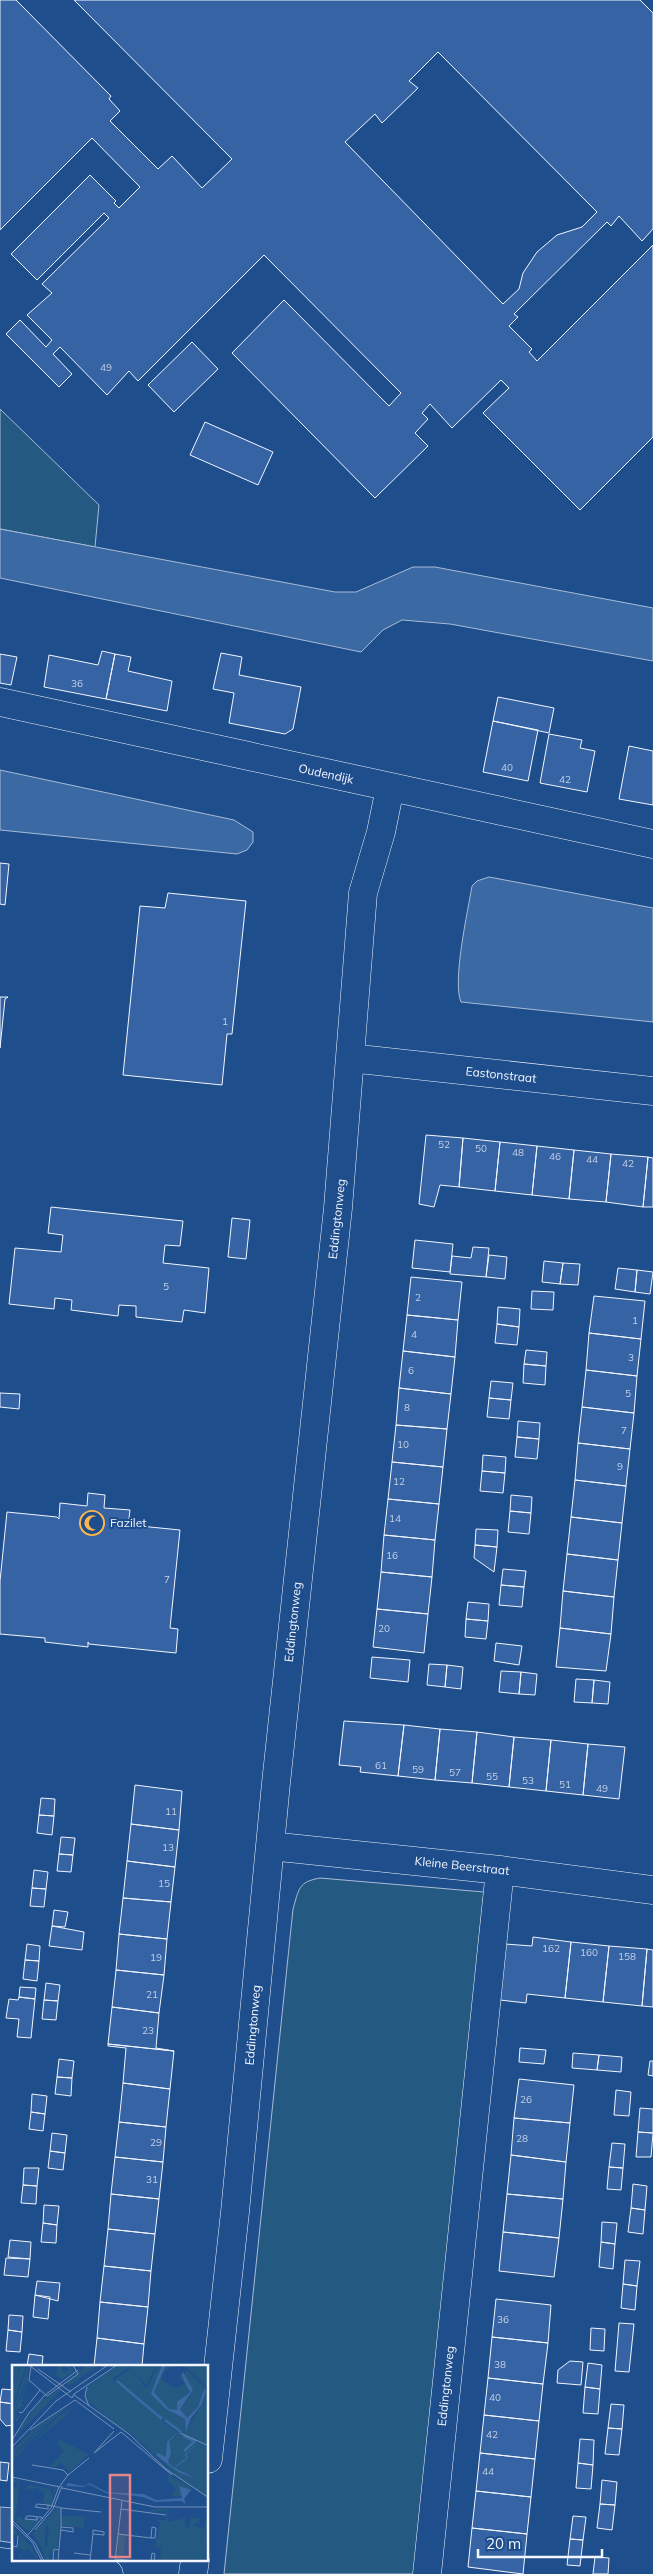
<svg xmlns="http://www.w3.org/2000/svg" width="653" height="2574" font-family="Mulish,sans-serif">
<style>
.green{fill:#245a82;stroke:#a8bbd7}
.parking{fill:#305b95;stroke:#a8bbd7}
.water{fill:#3b69a3;stroke:#a8bbd7}
.building{fill:#3563a3;stroke:#f2f6ff;fill-rule:evenodd}
.lines{fill:none;stroke-linecap:round;stroke-linejoin:round}
.street-casing{stroke:#f2f6ff;stroke-width:29}
.street{stroke:#1f4e8c;stroke-width:28}
.labels{text-anchor:middle;stroke-width:4;stroke-linejoin:round;paint-order:stroke}
.number-label{font-size:10px;fill:#c3d1e8}
.street-label{font-size:12px;fill:#f2f6ff;stroke:#1f4e8c}
.poi-label{font-size:12px;fill:#f2f6ff;stroke:#1f4e8c;text-anchor:start}
.inset-river{fill:none;stroke:#3b69a3;stroke-width:2.5}
.inset-road{fill:none;stroke:#7391ba;stroke-width:1}
.view{fill:#e38589;fill-opacity:0.15;stroke:#e38589;stroke-width:2.5}
.inset-edge{fill:none;stroke:#f2f6ff;stroke-width:2.5}
</style>
<rect width="100%" height="100%" fill="#1f4e8c"/>
<!-- green -->
<path class="green" d="M 0,409 L 99,505 L 95,547 L 0,529 Z
M 320,1878 L 484,1892 L 416,2574 L 224,2574 L 293,1909 C 299,1889 298,1882 320,1878 Z"/>
<!-- parking -->
<path class="parking" d="M 0,2507 L 14,2508 L 14,2543 L 0,2541 Z"/>
<!-- water -->
<path class="water" d="M 0,529 L 335,592 L 356,592 L 413,567 L 435,567 L 653,608 L 653,661 L 450,624 L 402,620 L 383,630 L 361,652 L 0,578 Z
M 0,770 L 234,820 L 253,832 L 253,842 L 247,850 L 237,854 L 0,830 Z
M 489,877 L 653,908 L 653,1022 L 461,1002 C 452,982 468,910 472,886 L 477,881 Z"/>
<!-- building -->
<path class="building" d="M 0,0 L 16,0 L 111,96 L 109,99 L 120,111 L 110,121 L 158,169 L 172,156 L 202,188 L 232,159 L 74,0 L 640,0 L 653,13 L 653,229 L 642,241 L 619,216 L 611,226 L 607,222 L 514,314 L 518,317 L 509,326 L 532,349 L 529,352 L 537,361 L 653,245 L 653,437 L 580,510 L 483,413 L 509,388 L 501,380 L 452,428 L 430,404 L 422,413 L 428,419 L 415,433 L 428,446 L 375,498 L 232,353 L 284,300 L 389,406 L 401,393 L 264,255 L 138,381 L 129,371 L 107,395 L 60,347 L 53,354 L 72,374 L 59,387 L 6,334 L 20,320 L 46,347 L 52,340 L 27,315 L 52,293 L 42,284 L 109,218 L 104,213 L 37,280 L 11,254 L 90,175 L 116,201 L 114,203 L 119,208 L 140,187 L 92,138 L 0,230 ZM 438,52 L 597,212 L 582,227 L 557,235 L 537,252 L 523,273 L 519,289 L 503,304 L 345,142 L 375,114 L 382,123 L 418,88 L 409,81 Z
M 192,342 L 218,369 L 174,412 L 148,385 Z
M 205,422 L 273,452 L 258,485 L 190,455 Z
M 102,651 L 115,654 L 106,699 L 44,687 L 49,655 L 98,665 Z
M 221,653 L 242,657 L 239,675 L 301,687 L 293,729 L 285,734 L 229,723 L 234,693 L 213,689 Z
M 0,654 L 17,657 L 11,685 L 0,683 Z
M 115,654 L 131,657 L 128,671 L 172,681 L 167,711 L 106,699 Z
M 498,697 L 554,708 L 549,733 L 493,721 Z
M 493,721 L 538,730 L 528,781 L 483,772 Z
M 549,734 L 582,740 L 580,748 L 595,751 L 587,792 L 540,783 Z
M 629,746 L 653,751 L 653,805 L 619,799 Z
M 0,863 L 9,864 L 5,905 L 0,904 Z
M 168,893 L 246,901 L 232,1034 L 227,1034 L 222,1085 L 123,1075 L 140,906 L 165,908 Z
M 0,997 L 8,997 L 5,999 L 0,1048 Z
M 426,1135 L 463,1138 L 459,1187 L 440,1185 L 434,1207 L 419,1204 Z
M 463,1138 L 500,1142 L 495,1191 L 459,1187 Z
M 500,1142 L 537,1146 L 532,1195 L 495,1191 Z
M 537,1146 L 574,1150 L 569,1199 L 532,1195 Z
M 574,1150 L 611,1154 L 606,1202 L 569,1199 Z
M 611,1154 L 648,1157 L 643,1207 L 606,1202 Z
M 648,1157 L 653,1158 L 653,1207 L 643,1207 Z
M 51,1207 L 183,1221 L 180,1246 L 165,1245 L 163,1263 L 209,1268 L 205,1313 L 184,1310 L 182,1322 L 136,1317 L 136,1306 L 119,1305 L 118,1316 L 71,1310 L 72,1300 L 55,1298 L 54,1309 L 9,1304 L 15,1248 L 61,1252 L 63,1235 L 48,1233 Z
M 232,1218 L 250,1220 L 246,1259 L 228,1257 Z
M 415,1240 L 453,1244 L 450,1272 L 412,1268 Z
M 473,1247 L 489,1248 L 486,1277 L 450,1274 L 452,1256 L 471,1258 Z
M 489,1255 L 507,1257 L 505,1279 L 486,1277 Z
M 544,1261 L 563,1263 L 560,1284 L 542,1282 Z
M 563,1263 L 580,1264 L 578,1285 L 560,1284 Z
M 618,1268 L 637,1270 L 635,1292 L 615,1289 Z
M 637,1270 L 653,1272 L 650,1294 L 635,1292 Z
M 411,1277 L 462,1282 L 458,1320 L 407,1315 Z
M 532,1291 L 554,1292 L 553,1310 L 531,1309 Z
M 594,1296 L 645,1301 L 641,1339 L 589,1333 Z
M 498,1307 L 520,1309 L 519,1327 L 497,1324 Z
M 407,1315 L 458,1320 L 455,1357 L 403,1351 Z
M 497,1324 L 519,1327 L 517,1345 L 495,1343 Z
M 589,1333 L 641,1339 L 637,1376 L 586,1370 Z
M 526,1350 L 547,1352 L 546,1366 L 524,1364 Z
M 403,1351 L 455,1357 L 451,1394 L 399,1388 Z
M 524,1364 L 546,1366 L 545,1385 L 523,1383 Z
M 586,1370 L 637,1376 L 634,1413 L 582,1407 Z
M 491,1381 L 513,1383 L 511,1400 L 489,1398 Z
M 399,1388 L 451,1394 L 447,1429 L 396,1425 Z
M 0,1393 L 20,1394 L 19,1409 L 0,1407 Z
M 489,1398 L 511,1400 L 509,1419 L 487,1417 Z
M 582,1407 L 634,1413 L 630,1449 L 578,1443 Z
M 518,1421 L 540,1423 L 539,1439 L 517,1437 Z
M 396,1425 L 447,1429 L 443,1467 L 392,1462 Z
M 517,1437 L 539,1439 L 537,1459 L 515,1457 Z
M 578,1443 L 630,1449 L 626,1486 L 575,1480 Z
M 483,1455 L 506,1457 L 505,1473 L 482,1471 Z
M 392,1462 L 443,1467 L 439,1504 L 388,1499 Z
M 482,1471 L 505,1473 L 503,1493 L 480,1491 Z
M 575,1480 L 626,1486 L 622,1523 L 571,1517 Z
M 88,1493 L 105,1495 L 104,1508 L 130,1510 L 128,1527 L 130,1525 L 180,1530 L 170,1628 L 178,1629 L 176,1653 L 89,1644 L 88,1642 L 88,1647 L 45,1642 L 45,1638 L 0,1634 L 0,1581 L 7,1512 L 57,1517 L 59,1519 L 60,1503 L 87,1506 Z
M 511,1495 L 532,1497 L 531,1513 L 510,1511 Z
M 388,1499 L 439,1504 L 435,1540 L 384,1535 Z
M 510,1511 L 531,1513 L 529,1534 L 508,1532 Z
M 571,1517 L 622,1523 L 618,1560 L 567,1554 Z
M 476,1529 L 498,1530 L 497,1547 L 475,1545 Z
M 384,1535 L 435,1540 L 432,1577 L 381,1572 Z
M 475,1545 L 497,1547 L 494,1572 L 474,1558 Z
M 567,1554 L 618,1560 L 614,1597 L 563,1591 Z
M 503,1569 L 526,1571 L 524,1587 L 501,1585 Z
M 381,1572 L 432,1577 L 428,1614 L 377,1609 Z
M 501,1585 L 524,1587 L 522,1607 L 499,1605 Z
M 563,1591 L 614,1597 L 611,1634 L 560,1628 Z
M 468,1602 L 489,1604 L 488,1621 L 466,1619 Z
M 377,1609 L 428,1614 L 424,1653 L 373,1647 Z
M 466,1619 L 488,1621 L 486,1639 L 465,1637 Z
M 560,1628 L 611,1634 L 606,1671 L 556,1667 Z
M 496,1643 L 522,1646 L 519,1665 L 494,1661 Z
M 372,1657 L 410,1660 L 408,1682 L 370,1678 Z
M 429,1664 L 447,1665 L 445,1687 L 427,1685 Z
M 447,1665 L 463,1667 L 461,1689 L 445,1687 Z
M 501,1671 L 521,1672 L 519,1694 L 499,1692 Z
M 521,1672 L 537,1674 L 535,1695 L 519,1694 Z
M 576,1679 L 594,1680 L 592,1703 L 574,1702 Z
M 594,1680 L 610,1682 L 608,1704 L 592,1703 Z
M 344,1721 L 404,1725 L 398,1776 L 360,1772 L 361,1767 L 339,1765 Z
M 404,1725 L 440,1729 L 435,1780 L 398,1776 Z
M 440,1729 L 477,1732 L 472,1783 L 435,1780 Z
M 477,1732 L 514,1737 L 509,1787 L 472,1783 Z
M 514,1737 L 551,1740 L 546,1791 L 509,1787 Z
M 551,1740 L 588,1744 L 583,1795 L 546,1791 Z
M 588,1744 L 625,1747 L 619,1799 L 583,1795 Z
M 135,1785 L 182,1791 L 179,1830 L 131,1824 Z
M 41,1798 L 55,1799 L 54,1816 L 39,1815 Z
M 39,1815 L 54,1816 L 52,1835 L 37,1833 Z
M 131,1824 L 179,1830 L 175,1867 L 127,1861 Z
M 61,1837 L 75,1838 L 73,1855 L 59,1854 Z
M 59,1854 L 73,1855 L 71,1872 L 57,1871 Z
M 127,1861 L 175,1867 L 171,1902 L 123,1898 Z
M 34,1870 L 48,1872 L 46,1889 L 32,1888 Z
M 32,1888 L 46,1889 L 44,1907 L 30,1906 Z
M 123,1898 L 171,1902 L 167,1939 L 119,1934 Z
M 54,1910 L 68,1912 L 65,1927 L 52,1926 Z
M 52,1926 L 84,1932 L 82,1950 L 49,1946 Z
M 119,1934 L 167,1939 L 164,1975 L 116,1970 Z
M 533,1937 L 571,1942 L 565,1998 L 527,1994 L 526,2003 L 500,2000 L 505,1944 L 532,1946 Z
M 571,1942 L 609,1946 L 603,2002 L 565,1998 Z
M 27,1944 L 40,1946 L 39,1961 L 25,1960 Z
M 609,1946 L 647,1949 L 642,2006 L 603,2002 Z
M 647,1949 L 653,1950 L 653,2007 L 642,2006 Z
M 25,1960 L 39,1961 L 37,1981 L 23,1979 Z
M 116,1970 L 164,1975 L 159,2013 L 112,2007 Z
M 46,1983 L 60,1985 L 58,2001 L 44,2000 Z
M 20,1987 L 36,1988 L 35,1999 L 19,1997 Z
M 19,1997 L 35,1999 L 31,2038 L 17,2037 L 19,2019 L 6,2018 L 9,1999 L 18,2000 Z
M 44,2000 L 58,2001 L 56,2020 L 42,2019 Z
M 112,2007 L 159,2013 L 156,2048 L 174,2051 L 108,2044 Z
M 108,2044 L 174,2051 L 170,2089 L 123,2083 L 126,2048 L 108,2046 Z
M 520,2048 L 546,2050 L 544,2064 L 519,2062 Z
M 573,2053 L 599,2055 L 597,2070 L 572,2068 Z
M 599,2055 L 622,2057 L 621,2072 L 597,2070 Z
M 59,2059 L 74,2061 L 72,2078 L 57,2077 Z
M 650,2061 L 653,2061 L 653,2076 L 648,2075 Z
M 57,2077 L 72,2078 L 71,2096 L 55,2094 Z
M 519,2079 L 574,2085 L 570,2123 L 514,2118 Z
M 123,2083 L 170,2089 L 166,2127 L 119,2122 Z
M 616,2090 L 631,2092 L 629,2116 L 614,2115 Z
M 32,2094 L 47,2096 L 45,2114 L 31,2112 Z
M 640,2108 L 653,2109 L 653,2133 L 638,2132 Z
M 31,2112 L 45,2114 L 43,2131 L 29,2129 Z
M 514,2118 L 570,2123 L 566,2162 L 511,2155 Z
M 119,2122 L 166,2127 L 163,2162 L 115,2157 Z
M 638,2132 L 653,2133 L 651,2157 L 636,2157 Z
M 52,2133 L 67,2135 L 65,2153 L 50,2151 Z
M 612,2143 L 625,2144 L 623,2168 L 609,2167 Z
M 50,2151 L 65,2153 L 63,2170 L 48,2168 Z
M 511,2155 L 566,2162 L 563,2199 L 507,2194 Z
M 115,2157 L 163,2162 L 159,2199 L 111,2194 Z
M 609,2167 L 623,2168 L 621,2190 L 607,2189 Z
M 24,2168 L 39,2168 L 37,2186 L 23,2185 Z
M 633,2184 L 647,2186 L 645,2210 L 631,2208 Z
M 23,2185 L 37,2186 L 36,2204 L 21,2203 Z
M 111,2194 L 159,2199 L 155,2234 L 108,2229 Z
M 507,2194 L 563,2199 L 559,2238 L 503,2232 Z
M 44,2205 L 59,2206 L 57,2225 L 43,2223 Z
M 631,2208 L 645,2210 L 643,2234 L 628,2232 Z
M 602,2222 L 617,2223 L 615,2244 L 601,2242 Z
M 43,2223 L 57,2225 L 56,2243 L 41,2242 Z
M 108,2229 L 155,2234 L 151,2271 L 104,2266 Z
M 503,2232 L 559,2238 L 554,2277 L 499,2271 Z
M 10,2240 L 31,2242 L 30,2259 L 8,2257 Z
M 601,2242 L 615,2244 L 613,2269 L 599,2267 Z
M 6,2258 L 30,2259 L 28,2277 L 4,2275 Z
M 625,2260 L 640,2261 L 637,2286 L 623,2284 Z
M 104,2266 L 151,2271 L 148,2307 L 100,2302 Z
M 37,2281 L 60,2283 L 58,2301 L 35,2295 Z
M 623,2284 L 637,2286 L 635,2310 L 621,2308 Z
M 35,2295 L 50,2297 L 48,2319 L 33,2317 Z
M 496,2299 L 551,2305 L 548,2343 L 492,2337 Z
M 100,2302 L 148,2307 L 144,2344 L 97,2338 Z
M 9,2315 L 23,2316 L 22,2332 L 8,2330 Z
M 619,2323 L 634,2324 L 629,2372 L 615,2371 Z
M 591,2328 L 605,2329 L 604,2351 L 590,2350 Z
M 8,2330 L 22,2332 L 20,2352 L 6,2351 Z
M 492,2337 L 548,2343 L 543,2384 L 488,2378 Z
M 97,2338 L 144,2344 L 142,2366 L 94,2366 Z
M 29,2354 L 43,2356 L 42,2366 L 27,2366 Z
M 570,2361 L 583,2362 L 581,2385 L 557,2383 L 558,2370 Z
M 588,2363 L 602,2365 L 600,2389 L 585,2387 Z
M 488,2378 L 543,2384 L 539,2421 L 484,2415 Z
M 585,2387 L 600,2389 L 598,2414 L 583,2413 Z
M 2,2389 L 14,2390 L 14,2404 L 0,2402 Z
M 0,2402 L 14,2404 L 13,2425 L 6,2426 L 0,2419 Z
M 611,2404 L 624,2405 L 622,2429 L 608,2428 Z
M 484,2415 L 539,2421 L 535,2459 L 480,2453 Z
M 608,2428 L 622,2429 L 619,2455 L 605,2454 Z
M 580,2439 L 594,2440 L 593,2465 L 578,2463 Z
M 480,2453 L 535,2459 L 531,2497 L 476,2491 Z
M 0,2462 L 9,2463 L 7,2481 L 0,2480 Z
M 578,2463 L 593,2465 L 591,2489 L 576,2488 Z
M 602,2480 L 617,2482 L 615,2505 L 600,2504 Z
M 476,2491 L 531,2497 L 527,2534 L 472,2528 Z
M 600,2504 L 615,2505 L 612,2530 L 597,2528 Z
M 573,2516 L 586,2517 L 583,2540 L 570,2539 Z
M 472,2528 L 527,2534 L 523,2574 L 468,2567 Z
M 570,2539 L 583,2540 L 580,2566 L 567,2565 Z
M 595,2557 L 609,2558 L 608,2574 L 593,2574 Z"/>
<g class="lines">
<defs>
<path id="street" d="M 0,702 L 653,844
M 350,1058 L 653,1091
M 270,1846 L 500,1870 L 653,1890
M 208,2459 L 235,2212 L 276,1783 L 338,1208 L 363,893 L 381,832 L 390,788
M 0,2562 L 109,2574
M 193,2574 L 195,2560
M 427,2574 L 500,1870"/>
</defs>
<!-- street casing -->
<use href="#street" class="street-casing"/>
<!-- street -->
<use href="#street" class="street"/>
</g>
<!-- icons -->
<defs>
<symbol id="mosque-ring" viewBox="-11 -11 22 22"><circle r="9.5" fill="#1f4e8c" stroke="#ffb74d" stroke-width="1.5"/><path d="M3.5-4.9A6 6 0 1 0 3.5 4.9A5 5 0 1 1 3.5-4.9Z" fill="#ffb74d"/></symbol>
</defs>
<g fill-rule="evenodd">
<use href="#mosque-ring" x="78" y="1509" width="28" height="28"/>
</g>
<g class="labels">
<!-- number labels -->
<g class="number-label">
<text x="106" y="371">49</text>
<text x="77" y="687">36</text>
<text x="507" y="771">40</text>
<text x="565" y="783">42</text>
<text x="225" y="1025">1</text>
<text x="444" y="1148">52</text>
<text x="481" y="1152">50</text>
<text x="518" y="1156">48</text>
<text x="555" y="1160">46</text>
<text x="592" y="1163">44</text>
<text x="628" y="1167">42</text>
<text x="166" y="1290">5</text>
<text x="418" y="1301">2</text>
<text x="635" y="1324">1</text>
<text x="414" y="1338">4</text>
<text x="631" y="1361">3</text>
<text x="411" y="1374">6</text>
<text x="628" y="1397">5</text>
<text x="407" y="1411">8</text>
<text x="624" y="1434">7</text>
<text x="403" y="1448">10</text>
<text x="620" y="1470">9</text>
<text x="399" y="1485">12</text>
<text x="395" y="1522">14</text>
<text x="392" y="1559">16</text>
<text x="167" y="1583">7</text>
<text x="384" y="1632">20</text>
<text x="381" y="1769">61</text>
<text x="418" y="1773">59</text>
<text x="455" y="1776">57</text>
<text x="492" y="1780">55</text>
<text x="528" y="1784">53</text>
<text x="565" y="1788">51</text>
<text x="602" y="1792">49</text>
<text x="171" y="1815">11</text>
<text x="168" y="1851">13</text>
<text x="164" y="1887">15</text>
<text x="551" y="1952">162</text>
<text x="589" y="1956">160</text>
<text x="627" y="1960">158</text>
<text x="156" y="1961">19</text>
<text x="152" y="1998">21</text>
<text x="148" y="2034">23</text>
<text x="526" y="2103">26</text>
<text x="522" y="2142">28</text>
<text x="156" y="2146">29</text>
<text x="152" y="2183">31</text>
<text x="503" y="2323">36</text>
<text x="500" y="2368">38</text>
<text x="495" y="2401">40</text>
<text x="492" y="2438">42</text>
<text x="488" y="2475">44</text>
</g>
<!-- street labels -->
<g class="street-label">
<text transform="translate(326 774) rotate(12)" y="4">Oudendijk</text>
<text transform="translate(501 1075) rotate(6)" y="4">Eastonstraat</text>
<text transform="translate(337 1219) rotate(-84)" y="4">Eddingtonweg</text>
<text transform="translate(293 1622) rotate(-84)" y="4">Eddingtonweg</text>
<text transform="translate(462 1866) rotate(6)" y="4">Kleine Beerstraat</text>
<text transform="translate(253 2025) rotate(-85)" y="4">Eddingtonweg</text>
<text transform="translate(446 2386) rotate(-84)" y="4">Eddingtonweg</text>
</g>
<!-- poi labels -->
<g class="poi-label">
<text x="110" y="1527">Fazilet</text>
</g>
</g>
<!-- overview -->
<g transform="translate(12 2365)">
<rect width="196" height="196" fill="#1f4e8c"/>
<path d="M 0,0 L 8,0 L 2,24 L 9,0 L 14,0 L 0,42 L 0,16 L 2,19 L 3,11 L 0,12 L 0,3 L 4,7 ZM 16,0 L 15,14 L 20,20 L 15,17 L 10,33 L 12,36 L 9,38 L 12,41 L 6,43 L 2,55 L 9,49 L 5,57 L 0,54 L 11,26 L 15,11 L 0,52 L 0,48 ZM 46,0 L 52,1 L 49,4 L 53,8 L 57,5 L 52,0 L 57,0 L 62,6 L 50,14 L 44,10 ZM 75,0 L 87,0 L 56,21 L 54,18 ZM 106,0 L 120,0 L 100,14 L 166,68 L 196,82 L 196,132 L 151,101 L 141,92 L 165,110 L 117,67 L 102,59 L 74,34 L 75,22 ZM 123,0 L 145,0 L 140,8 L 135,21 L 124,9 L 133,23 L 136,22 L 146,0 L 150,0 L 140,29 L 154,44 L 173,54 L 174,67 L 191,36 L 193,26 L 197,25 L 196,81 L 170,69 L 102,15 ZM 154,0 L 171,2 L 159,1 L 150,10 L 150,15 L 164,23 L 173,18 L 167,12 L 171,6 L 178,25 L 167,36 L 164,46 L 155,44 L 142,27 ZM 172,0 L 196,0 L 196,23 L 177,5 ZM 174,5 L 194,23 L 188,39 L 176,54 L 168,44 L 181,27 L 172,11 ZM 48,24 L 49,25 L 0,75 L 28,36 ZM 65,38 L 51,53 L 18,80 L 45,54 L 17,77 L 0,97 L 0,93 L 19,73 ZM 60,39 L 18,72 L 0,91 L 1,85 L 24,62 ZM 47,74 L 76,89 L 58,107 L 49,98 L 42,103 L 38,101 L 52,86 L 45,79 ZM 156,109 L 180,123 L 179,125 L 169,127 L 170,131 L 159,131 L 164,124 L 155,115 ZM 0,113 L 8,117 L 3,155 L 0,153 L 0,122 L 5,123 L 6,118 L 0,116 ZM 17,120 L 39,124 L 40,133 L 42,123 L 32,120 L 44,122 L 39,140 L 31,138 L 32,127 L 27,126 L 27,123 L 13,124 ZM 44,143 L 48,145 L 46,183 L 41,183 L 40,191 L 37,185 L 37,196 L 34,196 L 30,184 L 35,181 L 37,161 L 33,161 L 33,181 L 30,183 L 21,169 ZM 139,144 L 157,144 L 155,157 L 174,153 L 173,162 L 177,162 L 179,153 L 187,153 L 187,158 L 183,158 L 182,161 L 192,164 L 196,147 L 193,196 L 148,196 L 149,183 L 143,182 L 148,158 L 145,155 L 154,155 L 155,146 L 139,147 ZM 5,151 L 11,155 L 29,154 L 16,166 L 4,157 ZM 59,151 L 73,152 L 72,163 L 48,160 L 50,152 ZM 0,162 L 19,181 L 27,196 L 15,183 L 8,194 L 7,189 L 11,189 L 12,185 L 6,183 L 8,171 L 0,170 ZM 107,170 L 113,170 L 111,194 L 105,193 Z" fill="#245a82"/>
<path d="M 150,0 L 154,0 L 142,27 L 157,44 L 165,45 L 165,37 L 178,27 L 172,16 L 170,10 L 171,7 L 181,25 L 168,44 L 175,53 L 186,42 L 192,25 L 194,24 L 190,39 L 179,53 L 174,67 L 173,54 L 154,44 L 139,29 ZM 167,66 L 157,77 L 159,87 L 156,97 L 162,103 L 170,96 L 175,93 L 173,90 L 173,89 L 185,78 L 174,89 L 176,93 L 163,103 L 185,114 L 166,107 L 144,90 L 146,88 L 154,92 L 155,77 ZM 56,118 L 72,121 L 77,118 L 95,127 L 132,129 L 144,135 L 170,133 L 167,121 L 179,125 L 172,134 L 174,139 L 169,136 L 143,137 L 131,132 L 94,128 L 76,119 L 72,122 L 54,121 Z" fill="#3b69a3"/>
<path class="inset-river" d="M 105,16 L 150,54M 153,55 L 169,67M 171,71 L 183,76 L 172,86"/>
<path class="inset-road" d="M 17,0 L 60,33 L 62,29M 19,1 L 17,15 L 35,31 L 66,9 L 61,0M 26,4 L 59,27M 75,22 L 73,31 L 77,41M 62,29 L 105,0M 33,30 L 66,5M 62,30 L 117,69 L 154,104 L 197,133M 63,35 L 102,64M 7,47 L 10,48 L 28,25M 18,65 L 63,35M 102,66 L 82,88 L 109,67M 109,67 L 160,110M 168,68 L 197,81M 0,75 L 17,48 L 33,30M 0,82 L 44,36 L 96,0M 20,100 L 51,105 L 56,110M 0,112 L 48,122M 50,123 L 143,142 L 197,142M 36,140 L 36,144 L 23,142 L 25,139 L 36,140 L 41,141 L 49,143 L 89,147M 49,143 L 49,162M 109,144 L 154,150M 25,152 L 25,155 L 13,154 L 15,151 L 20,151 L 25,152 L 29,152 L 31,154M 0,155 L 23,178 L 32,196M 0,158 L 20,177 L 30,196M 23,165 L 41,144 L 50,121M 81,165 L 92,167 L 92,170 L 81,169 ZM 106,169 L 139,173 L 143,173 L 144,163 L 140,162 L 139,173M 14,172 L 39,143 L 47,122 L 56,110 L 77,93M 0,181 L 5,182 L 6,171M 62,188 L 78,190M 103,194 L 126,196M 46,196 L 49,162 L 61,163 L 61,167 L 49,165M 46,196 L 41,195 L 42,184 L 47,185M 78,196 L 81,169M 103,196 L 110,136M 139,196 L 140,188 L 143,189 L 142,196"/>
<path class="view" d="M 98,110 L 118,110 L 118,192 L 98,192 Z"/>
<rect width="196" height="196" class="inset-edge"/>
</g>
<!-- scale -->
<path d="M478 2549v8h124v-8" fill="none" stroke="#f2f6ff" stroke-width="2.5"/>
<text x="486" y="2549" font-size="15" fill="#f2f6ff" stroke="#1f4e8c" stroke-width="4" paint-order="stroke">20 m</text>
</svg>
